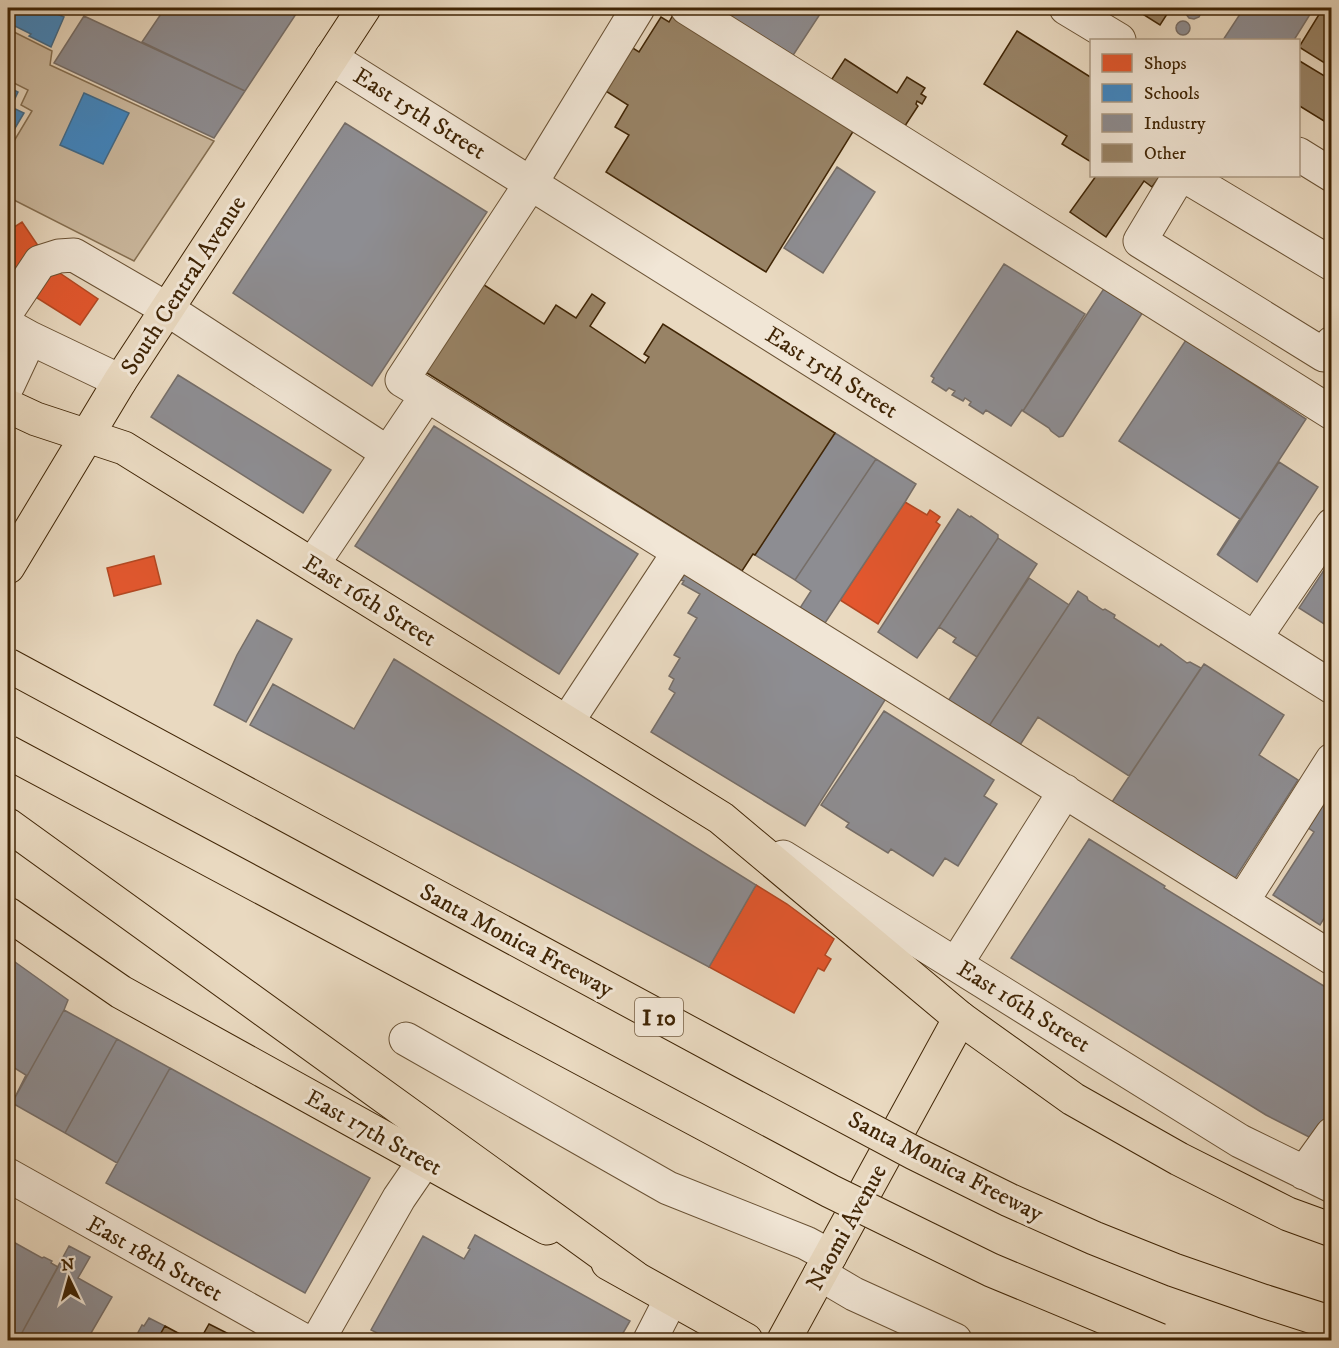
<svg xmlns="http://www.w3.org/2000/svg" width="1339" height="1348" font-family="'IM FELL DW Pica',serif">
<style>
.green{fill:#ccbaa0;stroke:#867052;stroke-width:1.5}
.shops{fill:#e4572e;stroke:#b34822;stroke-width:1.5}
.schools{fill:#3f88c5;stroke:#3f6a8b;stroke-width:1.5}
.industry{fill:#8d8d92;stroke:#766e68;stroke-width:1.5}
.building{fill:#988366;stroke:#402505;stroke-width:1.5}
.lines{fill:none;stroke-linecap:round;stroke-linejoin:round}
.minor-casing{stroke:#6a5234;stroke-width:35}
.major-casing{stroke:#402505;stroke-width:35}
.highway-casing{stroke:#402505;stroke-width:35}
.minor{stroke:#f1e6d6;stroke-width:33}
.major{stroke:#e9d9c0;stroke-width:33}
.highway{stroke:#e9d9c0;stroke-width:33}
.highway-bridge-casing{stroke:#402505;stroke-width:35;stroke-linecap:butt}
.highway-bridge{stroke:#e9d9c0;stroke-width:33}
.labels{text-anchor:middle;stroke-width:6;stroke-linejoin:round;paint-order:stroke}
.shield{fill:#f1e6d6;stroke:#755f44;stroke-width:1.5}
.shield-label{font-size:22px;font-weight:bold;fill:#402505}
.street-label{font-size:24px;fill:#402505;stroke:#f1e6d6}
</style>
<rect width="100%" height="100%" fill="#e9d9c0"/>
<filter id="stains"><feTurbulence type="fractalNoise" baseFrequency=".00333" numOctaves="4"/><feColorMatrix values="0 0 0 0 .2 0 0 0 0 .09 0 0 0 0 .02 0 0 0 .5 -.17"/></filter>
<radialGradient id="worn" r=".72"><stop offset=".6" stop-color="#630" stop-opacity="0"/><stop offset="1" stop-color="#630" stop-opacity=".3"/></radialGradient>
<!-- green -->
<path class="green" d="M 8,29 L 52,51 L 50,65 L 214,141 L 134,261 L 8,197 L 8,151 L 32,111 L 21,105 L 28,90 L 8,80 Z"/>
<!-- shops -->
<path class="shops" d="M 22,222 L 43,253 L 8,276 L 8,231 Z
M 45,263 L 98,299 L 80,325 L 26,291 Z
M 905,502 L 927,515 L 930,510 L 940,517 L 936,522 L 940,525 L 878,624 L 840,600 Z
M 154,556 L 161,584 L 114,596 L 107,568 Z
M 756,885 L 787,904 L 834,939 L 825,955 L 831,959 L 824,971 L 818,968 L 794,1013 L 709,967 Z"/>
<!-- schools -->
<path class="schools" d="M 8,8 L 44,8 L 64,17 L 51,47 L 29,36 L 31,34 L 15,26 L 14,29 L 8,26 Z
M 8,87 L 18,92 L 11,107 L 24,113 L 8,140 Z
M 84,93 L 129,113 L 103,164 L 60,145 Z"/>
<!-- industry -->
<path class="industry" d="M 165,8 L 300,8 L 245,91 L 142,42 Z
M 734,8 L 824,8 L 788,63 L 724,21 Z
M 1188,8 L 1199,8 L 1201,13 L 1199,17 L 1194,19 L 1189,18 L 1186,14 Z
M 1244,8 L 1314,8 L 1294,40 L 1223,40 Z
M 84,16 L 245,91 L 214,138 L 54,63 Z
M1176 28a7 7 0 1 1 14 0a7 7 0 1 1-14 0Z
M 345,123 L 487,212 L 372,386 L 233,293 Z
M 837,167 L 875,192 L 823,273 L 784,248 Z
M 1004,264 L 1085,314 L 1023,411 L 1022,410 L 1011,426 L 986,410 L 983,414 L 969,405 L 971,402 L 965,398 L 963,401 L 952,395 L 955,391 L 949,388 L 946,391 L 932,382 L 934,378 L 931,376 Z
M 1105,287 L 1143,312 L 1063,436 L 1059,437 L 1051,431 L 1049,428 L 1023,411 Z
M 1186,340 L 1306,419 L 1217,555 L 1240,519 L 1119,441 Z
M 178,375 L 331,470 L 303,513 L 151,417 Z
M 434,426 L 638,554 L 559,674 L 355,546 Z
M 835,433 L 876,459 L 795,580 L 755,555 Z
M 876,459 L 916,484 L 905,502 L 825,623 L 800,608 L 811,591 L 795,580 Z
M 1279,462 L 1318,487 L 1257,582 L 1218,555 Z
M 958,509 L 970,517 L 971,516 L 998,535 L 998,538 L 939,627 L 917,658 L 878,632 Z
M 998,538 L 1037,564 L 977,657 L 953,642 L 956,638 L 939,627 Z
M 1332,558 L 1332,629 L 1299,608 Z
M 691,564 L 892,689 L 805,826 L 651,732 L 675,693 L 669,689 L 674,679 L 669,676 L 680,658 L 674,655 L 697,618 L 688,613 L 700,594 L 682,584 L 684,581 L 681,580 Z
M 1029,578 L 1069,605 L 989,726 L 948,701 Z
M 1078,591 L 1087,597 L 1088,600 L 1103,610 L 1105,609 L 1115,615 L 1114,618 L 1159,647 L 1161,644 L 1187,663 L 1190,662 L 1201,668 L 1129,776 L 1038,717 L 1020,745 L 989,726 Z
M 257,620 L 292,639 L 246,722 L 214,705 L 237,655 Z
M 394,659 L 756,885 L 709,967 L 250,725 L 273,684 L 354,729 Z
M 1204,664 L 1284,715 L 1259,755 L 1298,780 L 1234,880 L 1112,802 Z
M 884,711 L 994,780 L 984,796 L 997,804 L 958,866 L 945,858 L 933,876 L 891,849 L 888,853 L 846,827 L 849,823 L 821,805 Z
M 1332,764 L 1332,909 L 1329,913 L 1328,912 L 1320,925 L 1273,895 L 1314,832 L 1295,819 Z
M 1089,839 L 1165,886 L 1164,888 L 1332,991 L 1332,1123 L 1317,1141 L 1266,1115 L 1011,958 Z
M 8,957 L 68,1000 L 64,1010 L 12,1103 L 26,1075 L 8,1064 Z
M 64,1010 L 117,1039 L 65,1133 L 12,1103 Z
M 117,1039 L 170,1068 L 117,1163 L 65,1133 Z
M 170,1068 L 370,1178 L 305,1293 L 106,1183 Z
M 475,1235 L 630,1321 L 619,1340 L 391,1340 L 371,1330 L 423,1236 L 464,1259 L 470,1249 L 468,1248 Z
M 8,1239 L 42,1258 L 44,1257 L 52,1261 L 51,1263 L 58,1267 L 18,1340 L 8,1340 Z
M 69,1246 L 90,1257 L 78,1278 L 112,1297 L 87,1340 L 18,1340 Z
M 149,1318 L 165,1326 L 157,1340 L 134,1340 L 142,1325 L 144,1326 Z"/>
<!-- building -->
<path class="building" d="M 1133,8 L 1171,8 L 1160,25 Z
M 1323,8 L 1332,8 L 1331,67 L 1299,47 Z
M 673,15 L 854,130 L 766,272 L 606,172 L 629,135 L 615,127 L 628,105 L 601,88 L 628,45 L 639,52 L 661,17 L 669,22 Z
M 1017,31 L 1092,78 L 1091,162 L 1062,144 L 1067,136 L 984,84 Z
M 845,59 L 897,93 L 907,77 L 925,88 L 921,94 L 926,97 L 922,104 L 917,101 L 916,104 L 918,106 L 901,132 L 828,85 Z
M 1298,60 L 1326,77 L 1327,75 L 1332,77 L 1332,126 L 1298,105 Z
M 1096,176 L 1160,176 L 1152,187 L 1144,181 L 1106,237 L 1070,212 Z
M 478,281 L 544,324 L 556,305 L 576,318 L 592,294 L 605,303 L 590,326 L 645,363 L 649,357 L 644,354 L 663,324 L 835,433 L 755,555 L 753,554 L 742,571 L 427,373 L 425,352 Z
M 209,1324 L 229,1334 L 225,1340 L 200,1340 Z
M 165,1326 L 191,1340 L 157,1340 Z"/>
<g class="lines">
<defs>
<path id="minor" d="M 687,8 L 1332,413
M 1066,8 L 1119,40
M 331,58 L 1332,687
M 1298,154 L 1332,175
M 1179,176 L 1140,241 L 1324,355 L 1332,343
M 1185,176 L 1332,264
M 8,310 L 40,262 L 59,256 L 74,255 L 167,309 L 388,453
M 30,338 L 120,381
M 8,385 L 30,338 L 12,328
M 427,395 L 402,380 L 531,183 L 638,8
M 313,564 L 427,395 L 1332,958
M 1255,638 L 1332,525
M 567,722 L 679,552
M 783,857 L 1240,1141 L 1332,1186
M 1242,902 L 1332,760
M 956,964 L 1065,791
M 406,1039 L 668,1188 L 806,1243 L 830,1256
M 1304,1173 L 1332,1134
M 8,1175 L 303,1340
M 820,1274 L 854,1294 L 955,1340
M 318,1340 L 399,1198 L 425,1160
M 650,1340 L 671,1299"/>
<path id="major" d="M 8,406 L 36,419 L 124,448 L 721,818 L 960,1018 L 784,1340
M 8,567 L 120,381 L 364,8
M 8,914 L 121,992 L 547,1228
M 608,1263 L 746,1340"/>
<path id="highway" d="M 8,825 L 634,1277
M 960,1018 L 1073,1099 L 1179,1159 L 1288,1214 L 1332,1230"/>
</defs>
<!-- minor casing -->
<use href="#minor" class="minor-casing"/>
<!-- major casing -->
<use href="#major" class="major-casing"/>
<!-- highway casing -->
<use href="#highway" class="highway-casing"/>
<!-- minor -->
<use href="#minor" class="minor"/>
<!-- major -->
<use href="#major" class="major"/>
<!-- highway -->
<use href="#highway" class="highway"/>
<defs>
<path id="highway-bridge" d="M 8,665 L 747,1064 L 914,1153 L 1009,1200 L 1094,1238 L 1174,1270 L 1263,1301 L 1332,1323
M 8,752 L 830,1191 L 991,1270 L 1159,1340"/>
</defs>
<!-- highway-bridge casing -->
<use href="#highway-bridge" class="highway-bridge-casing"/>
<!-- highway-bridge -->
<use href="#highway-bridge" class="highway-bridge"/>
</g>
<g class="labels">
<!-- shield labels -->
<rect class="shield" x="635" y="998" width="48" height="38" rx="4.5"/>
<g class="shield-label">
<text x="659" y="1025">I 10</text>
</g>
<!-- street labels -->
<g class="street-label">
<text transform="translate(420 113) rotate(32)" y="8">East 15th Street</text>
<text transform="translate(183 285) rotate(-57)" y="8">South Central Avenue</text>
<text transform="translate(832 372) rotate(32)" y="8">East 15th Street</text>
<text transform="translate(370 600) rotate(32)" y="8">East 16th Street</text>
<text transform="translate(517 940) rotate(28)" y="8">Santa Monica Freeway</text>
<text transform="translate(1024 1006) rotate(32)" y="8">East 16th Street</text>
<text transform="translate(374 1132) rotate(29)" y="8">East 17th Street</text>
<text transform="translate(946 1166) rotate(27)" y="8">Santa Monica Freeway</text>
<text transform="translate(846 1227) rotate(-61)" y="8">Naomi Avenue</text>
<text transform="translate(155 1258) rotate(29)" y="8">East 18th Street</text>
</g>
</g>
<!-- margin -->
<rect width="1339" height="1348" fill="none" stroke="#e9d9c0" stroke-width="30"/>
<rect x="9" y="9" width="1321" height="1330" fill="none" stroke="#402505" stroke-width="3"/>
<rect x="15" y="15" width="1309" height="1318" fill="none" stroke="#402505" stroke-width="1.5"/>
<!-- legend -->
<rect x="1090" y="39" width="210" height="138" fill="#f1e6d6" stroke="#aa9982" stroke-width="1.5"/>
<rect x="1102" y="54" width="30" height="18" fill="#e4572e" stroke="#aa9982" stroke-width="1.5"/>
<text x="1144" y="69" font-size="18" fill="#402505">Shops</text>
<rect x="1102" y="84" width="30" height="18" fill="#3f88c5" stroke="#aa9982" stroke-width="1.5"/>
<text x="1144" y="99" font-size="18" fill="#402505">Schools</text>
<rect x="1102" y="114" width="30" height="18" fill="#8d8d92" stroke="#aa9982" stroke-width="1.5"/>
<text x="1144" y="129" font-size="18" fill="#402505">Industry</text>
<rect x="1102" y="144" width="30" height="18" fill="#988366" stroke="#aa9982" stroke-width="1.5"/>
<text x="1144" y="159" font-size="18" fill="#402505">Other</text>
<!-- north arrow -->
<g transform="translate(69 1279) rotate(355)" stroke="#f1e6d6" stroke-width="4.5" paint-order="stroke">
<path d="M0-4.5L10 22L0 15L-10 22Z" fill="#402505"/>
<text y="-9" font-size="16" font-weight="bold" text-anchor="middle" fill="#402505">N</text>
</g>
<rect width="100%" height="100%" filter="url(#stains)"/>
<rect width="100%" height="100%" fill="url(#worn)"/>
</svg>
